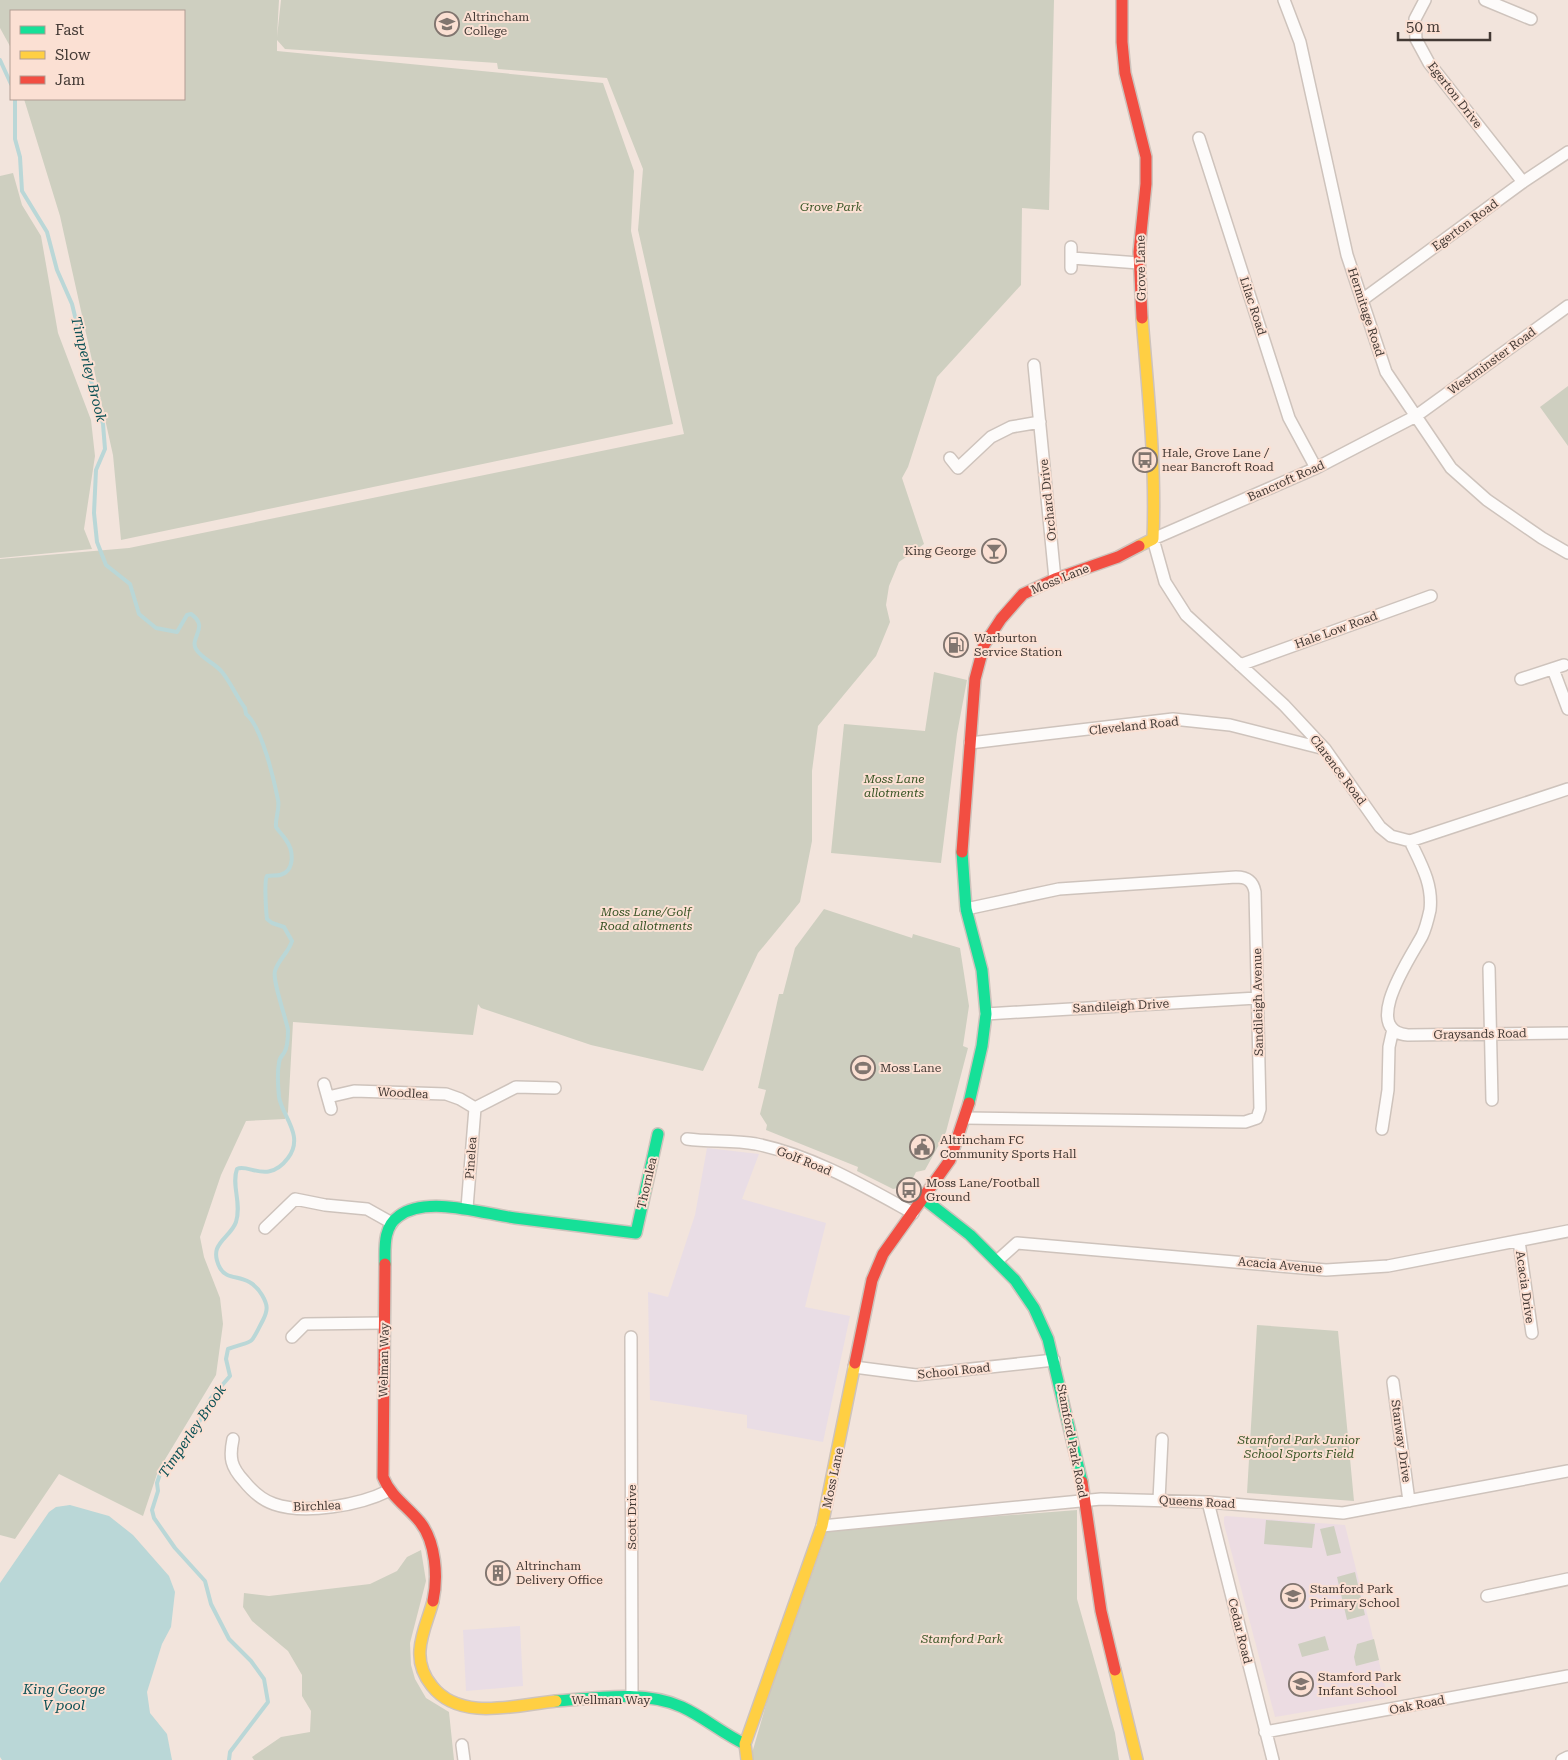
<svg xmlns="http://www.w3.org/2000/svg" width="1568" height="1760" font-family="'Roboto Serif',serif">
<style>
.industrial{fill:#e9dde5}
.education{fill:#ecdce2}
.green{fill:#cecfc0}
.water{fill:#bad7d7}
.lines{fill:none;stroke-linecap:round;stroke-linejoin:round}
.stream{stroke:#bad7d7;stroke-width:4}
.street-casing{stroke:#cec3bc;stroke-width:14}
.fast-casing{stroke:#cec3bc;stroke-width:14}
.slow-casing{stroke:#cec3bc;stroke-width:14}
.jam-casing{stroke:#cec3bc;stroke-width:14}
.street{stroke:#fdfbfa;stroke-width:11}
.fast{stroke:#16e098;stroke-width:11}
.slow{stroke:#ffcf43;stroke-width:11}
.jam{stroke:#f24e42;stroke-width:11}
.labels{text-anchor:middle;stroke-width:4;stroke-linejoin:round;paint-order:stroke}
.poi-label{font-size:12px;fill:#433934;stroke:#fbe0d3;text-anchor:start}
.street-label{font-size:12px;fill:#433934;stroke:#fbe0d3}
.park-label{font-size:12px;font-style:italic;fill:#385425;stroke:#fbe0d3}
.water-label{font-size:14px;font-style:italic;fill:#0c5156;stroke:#fbe0d3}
</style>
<rect width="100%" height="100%" fill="#f2e4dc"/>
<!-- industrial -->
<path class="industrial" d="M 707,1148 L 759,1154 L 742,1199 L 826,1223 L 805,1307 L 850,1316 L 823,1442 L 747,1428 L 747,1415 L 650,1400 L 648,1292 L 668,1297 L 695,1215 Z
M 520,1626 L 523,1686 L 466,1691 L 463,1630 Z"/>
<!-- education -->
<path class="education" d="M 1226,1516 L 1345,1525 L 1388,1698 L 1275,1717 L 1224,1524 L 1224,1517 Z"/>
<!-- green -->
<path class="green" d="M 0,0 L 279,0 L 277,37 L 281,0 L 1054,0 L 1049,210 L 1022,208 L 1021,285 L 937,377 L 908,467 L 902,478 L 924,544 L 899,562 L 889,586 L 886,605 L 890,622 L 876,656 L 818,726 L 812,771 L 812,841 L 800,902 L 758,953 L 703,1071 L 591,1045 L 481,1008 L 478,1004 L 473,1035 L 293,1022 L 288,1112 L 285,1119 L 246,1121 L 221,1175 L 200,1237 L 204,1257 L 220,1298 L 223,1324 L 216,1375 L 158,1471 L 143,1516 L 59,1474 L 15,1539 L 0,1535 L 0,559 L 129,548 L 684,434 L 638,230 L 643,169 L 607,78 L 498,69 L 497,63 L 285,49 L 277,40 L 277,51 L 603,83 L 634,171 L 631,231 L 673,424 L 121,540 L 113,455 L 60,216 L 24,99 L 184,99 L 184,11 L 11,11 L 11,48 L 0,28 Z
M 13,173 L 22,205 L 41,236 L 58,333 L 91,420 L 95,456 L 84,529 L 92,549 L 0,558 L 0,176 Z
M 1568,386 L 1568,446 L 1540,407 Z
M 934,672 L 967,680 L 957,734 L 941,863 L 831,853 L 844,724 L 925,731 Z
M 824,909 L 912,938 L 913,934 L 960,948 L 969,1006 L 963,1046 L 968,1048 L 946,1132 L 925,1170 L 916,1172 L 909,1186 L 893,1189 L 857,1171 L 858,1167 L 766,1130 L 767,1125 L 760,1114 L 766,1090 L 758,1088 L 779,994 L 783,994 L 795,948 Z
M 1257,1325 L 1338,1331 L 1354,1501 L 1247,1493 Z
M 1077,1510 L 1077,1599 L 1115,1733 L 1119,1760 L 750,1760 L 768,1698 L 828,1529 Z
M 1266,1520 L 1315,1524 L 1312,1548 L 1264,1544 Z
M 1334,1526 L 1341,1553 L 1327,1556 L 1320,1529 Z
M 421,1550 L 426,1581 L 410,1643 L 411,1665 L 415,1679 L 426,1698 L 449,1712 L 454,1760 L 254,1760 L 252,1757 L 281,1737 L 310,1732 L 311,1711 L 302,1696 L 302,1675 L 288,1651 L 252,1621 L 243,1607 L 244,1593 L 269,1596 L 370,1584 L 397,1571 L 407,1557 Z
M 1355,1572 L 1365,1615 L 1347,1620 L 1337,1577 Z
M 1325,1636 L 1329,1650 L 1302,1657 L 1298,1644 Z
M 1374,1639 L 1379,1660 L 1356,1666 L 1354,1657 L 1357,1644 Z"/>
<!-- water -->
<path class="water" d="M 70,1505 L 109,1516 L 133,1535 L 169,1576 L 175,1592 L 171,1627 L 162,1644 L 147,1692 L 150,1713 L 167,1734 L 172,1760 L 2,1760 L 0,1757 L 0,1583 L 49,1512 L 56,1507 Z"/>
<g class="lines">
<!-- stream -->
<path class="stream" d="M 0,60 L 11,84
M 15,99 L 15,139 L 20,157 L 22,191 L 47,232 L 57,270 L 72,304 L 88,370 L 103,424 L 105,449 L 96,470 L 94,513 L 97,542 L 106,565 L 130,584 L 139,614 L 156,628 L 177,632 L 187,615 L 191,614 C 210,627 189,638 196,649 C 202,659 215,663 222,672 C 231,683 236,696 245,708 L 246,714 C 262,727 274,780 278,800 C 280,809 275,818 276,827 C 279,832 283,835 286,840 C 294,851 295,871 280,875 C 276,876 271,875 267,876 C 264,880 266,911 267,919 L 272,923 L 284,927 L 292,941 C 289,952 278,960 275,971 C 272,980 286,1018 288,1030 C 288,1037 288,1047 284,1053 C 282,1056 279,1058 279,1063 C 277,1073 278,1087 279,1097 C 282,1116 305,1136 288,1158 C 268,1185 248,1163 237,1169 C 231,1185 242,1203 236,1222 C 230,1239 207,1243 220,1268 C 228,1283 248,1271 262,1295 C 268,1305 268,1310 263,1320 C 249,1347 256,1339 228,1349 L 226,1359 L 230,1376 L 211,1398 L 193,1434 L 160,1474 L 157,1483 L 158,1491 L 152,1510 L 154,1518 L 175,1548 L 205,1581 L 211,1604 L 229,1639 L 251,1661 L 264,1679 L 268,1702 L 230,1752 L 229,1760"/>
<defs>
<path id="street" d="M 1284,0 L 1300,42 L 1347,255 L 1386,372 L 1451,468 L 1487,500 L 1542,538 L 1568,553
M 1425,0 L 1415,19 L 1416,39 L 1429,63 L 1523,182
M 1485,0 L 1531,19
M 1199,138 L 1289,418 L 1316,468
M 1071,247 L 1071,268
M 1072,258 L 1139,263
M 1362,300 L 1523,182 L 1568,152
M 1568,306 L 1416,416 L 1316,468 L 1153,539 L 1165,582 L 1186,615 L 1284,705 L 1325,749 L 1380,827 L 1391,836 L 1410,841 L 1568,789
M 1034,365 L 1055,579
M 950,458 L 958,468 L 991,437 L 1011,427 L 1040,422
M 1240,665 L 1431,596
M 1553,669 L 1568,709
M 1521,679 L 1564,665
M 970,743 L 1173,719 L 1230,725 L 1325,749
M 1410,841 C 1421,864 1433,884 1430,910 C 1428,919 1426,928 1422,936 C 1412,955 1359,1031 1408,1035 L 1568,1033
M 1489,968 L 1492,1100
M 986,1014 L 1257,998
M 324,1084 L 331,1109
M 328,1097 L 354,1091 L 446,1094 L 460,1099 L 475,1108
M 475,1108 L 516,1087 L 555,1088
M 965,1118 L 1245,1122 L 1257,1118 L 1260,1109 L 1255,892 C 1253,881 1247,877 1236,877 L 1059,889 L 966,909
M 1382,1129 L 1388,1090 L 1389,1047 L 1393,1029
M 687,1139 C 710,1142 733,1140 756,1144 C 811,1155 864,1186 913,1213
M 467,1208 L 475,1108
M 265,1228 L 295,1199 L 325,1205 L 367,1209 L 392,1223
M 1519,1241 L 1532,1333
M 997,1261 L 1017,1243 L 1326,1270 L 1388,1266 L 1568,1231
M 292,1337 L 305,1324 L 384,1323
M 631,1337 L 632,1698
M 854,1367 L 916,1375 L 1054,1360
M 1393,1382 L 1409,1501
M 233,1439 C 229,1458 231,1467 244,1481 C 252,1491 262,1500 274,1504 C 305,1515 360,1505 388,1491
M 1159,1500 L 1162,1439
M 1208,1502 L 1273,1760
M 822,1526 L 1101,1499 L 1208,1502 L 1343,1513 L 1568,1471
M 1487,1596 L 1568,1579
M 1265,1732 L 1568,1676
M 462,1745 L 464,1760
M 1562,1760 L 1568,1757"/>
<path id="fast" d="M 962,852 L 966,909 L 982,970 L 986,1014 L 982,1046 L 969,1103
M 924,1199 L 970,1235 L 1015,1280 L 1034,1308 L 1048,1339 L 1082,1482
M 385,1264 C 385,1247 383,1227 399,1216 C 427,1195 484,1214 515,1218 C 555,1223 596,1228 636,1233 L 658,1134
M 556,1701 C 596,1698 645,1690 682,1707 C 704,1717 723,1734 745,1744"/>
<path id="slow" d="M 1139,546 L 1153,539 C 1156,465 1148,392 1142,318
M 433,1601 C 429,1617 421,1633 420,1650 C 419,1663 423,1675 432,1686 C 460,1722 516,1705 556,1701
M 1115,1670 L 1137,1760
M 747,1760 L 745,1744 L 822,1526 L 855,1363"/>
<path id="jam" d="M 1122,0 L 1122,42 L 1125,73 L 1146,157 L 1146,184 L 1139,252 L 1142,318
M 962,852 L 975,679 L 984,645 L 1001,619 L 1023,594 L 1055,579 L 1118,557 L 1139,546
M 385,1264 L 383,1477 C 391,1497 407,1506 420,1522 C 436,1542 438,1577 433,1601
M 855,1363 L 872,1280 L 883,1254 L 950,1160 L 969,1103
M 1082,1482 L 1101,1611 L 1115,1670"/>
</defs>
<!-- street casing -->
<use href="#street" class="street-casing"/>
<!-- fast casing -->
<use href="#fast" class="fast-casing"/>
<!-- slow casing -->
<use href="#slow" class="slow-casing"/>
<!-- jam casing -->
<use href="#jam" class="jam-casing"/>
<!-- street -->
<use href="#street" class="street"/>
<!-- fast -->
<use href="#fast" class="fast"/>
<!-- slow -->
<use href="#slow" class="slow"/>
<!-- jam -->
<use href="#jam" class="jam"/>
</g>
<!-- icons -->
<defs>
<symbol id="school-ring" viewBox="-11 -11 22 22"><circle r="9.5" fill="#fbe0d3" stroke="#80756f" stroke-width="1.5"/><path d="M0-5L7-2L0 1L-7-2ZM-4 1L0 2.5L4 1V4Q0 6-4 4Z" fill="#80756f"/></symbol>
<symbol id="bus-ring" viewBox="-11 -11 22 22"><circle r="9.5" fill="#fbe0d3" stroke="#80756f" stroke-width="1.5"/><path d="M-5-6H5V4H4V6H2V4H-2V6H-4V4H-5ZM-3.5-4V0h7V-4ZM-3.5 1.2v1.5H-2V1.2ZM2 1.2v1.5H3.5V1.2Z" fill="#80756f"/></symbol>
<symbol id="bar-ring" viewBox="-11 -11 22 22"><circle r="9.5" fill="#fbe0d3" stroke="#80756f" stroke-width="1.5"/><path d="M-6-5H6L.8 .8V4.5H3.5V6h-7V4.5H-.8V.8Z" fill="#80756f"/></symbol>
<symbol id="fuel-ring" viewBox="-11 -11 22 22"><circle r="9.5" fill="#fbe0d3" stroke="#80756f" stroke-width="1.5"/><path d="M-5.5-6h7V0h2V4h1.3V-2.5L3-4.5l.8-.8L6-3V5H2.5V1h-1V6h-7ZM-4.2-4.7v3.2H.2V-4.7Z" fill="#80756f"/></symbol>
<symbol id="stadium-ring" viewBox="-11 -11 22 22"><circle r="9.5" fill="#fbe0d3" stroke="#80756f" stroke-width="1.5"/><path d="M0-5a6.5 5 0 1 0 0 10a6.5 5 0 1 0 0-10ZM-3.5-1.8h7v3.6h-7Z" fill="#80756f"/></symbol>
<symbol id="civic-ring" viewBox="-11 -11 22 22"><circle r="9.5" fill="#fbe0d3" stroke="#80756f" stroke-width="1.5"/><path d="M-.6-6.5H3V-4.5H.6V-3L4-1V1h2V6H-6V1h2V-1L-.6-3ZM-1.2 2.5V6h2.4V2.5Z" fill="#80756f"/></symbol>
<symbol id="building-ring" viewBox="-11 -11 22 22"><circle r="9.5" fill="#fbe0d3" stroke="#80756f" stroke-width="1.5"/><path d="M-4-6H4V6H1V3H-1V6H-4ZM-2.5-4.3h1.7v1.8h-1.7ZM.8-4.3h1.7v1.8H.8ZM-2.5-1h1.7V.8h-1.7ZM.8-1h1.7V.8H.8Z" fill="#80756f"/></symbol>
</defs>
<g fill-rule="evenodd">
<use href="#school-ring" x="433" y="10" width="28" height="28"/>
<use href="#bus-ring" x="1131" y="446" width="28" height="28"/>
<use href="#bar-ring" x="980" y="537" width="28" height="28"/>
<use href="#fuel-ring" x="942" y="631" width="28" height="28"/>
<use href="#stadium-ring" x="849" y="1054" width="28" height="28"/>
<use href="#civic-ring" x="908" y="1133" width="28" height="28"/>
<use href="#bus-ring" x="895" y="1176" width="28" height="28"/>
<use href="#building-ring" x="484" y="1559" width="28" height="28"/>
<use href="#school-ring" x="1279" y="1582" width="28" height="28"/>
<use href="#school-ring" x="1287" y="1670" width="28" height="28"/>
</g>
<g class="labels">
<!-- poi labels -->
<g class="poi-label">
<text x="464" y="21">Altrincham<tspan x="464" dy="14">College</tspan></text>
<text x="1162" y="457">Hale, Grove Lane /<tspan x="1162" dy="14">near Bancroft Road</tspan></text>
<text x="976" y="555" text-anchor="end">King George</text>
<text x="974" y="642">Warburton<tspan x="974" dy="14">Service Station</tspan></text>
<text x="880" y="1072">Moss Lane</text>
<text x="940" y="1144">Altrincham FC<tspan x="940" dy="14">Community Sports Hall</tspan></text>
<text x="926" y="1187">Moss Lane/Football<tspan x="926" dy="14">Ground</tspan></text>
<text x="516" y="1570">Altrincham<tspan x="516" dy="14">Delivery Office</tspan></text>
<text x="1310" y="1593">Stamford Park<tspan x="1310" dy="14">Primary School</tspan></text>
<text x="1318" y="1681">Stamford Park<tspan x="1318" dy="14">Infant School</tspan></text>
</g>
<!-- street labels -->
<g class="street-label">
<text transform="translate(1455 95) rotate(52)" y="4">Egerton Drive</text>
<text transform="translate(1465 225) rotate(-36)" y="4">Egerton Road</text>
<text transform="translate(1141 268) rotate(-91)" y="4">Grove Lane</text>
<text transform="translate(1253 306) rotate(72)" y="4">Lilac Road</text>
<text transform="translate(1366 312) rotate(72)" y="4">Hermitage Road</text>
<text transform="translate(1492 361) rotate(-36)" y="4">Westminster Road</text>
<text transform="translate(1286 481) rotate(-24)" y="4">Bancroft Road</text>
<text transform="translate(1048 500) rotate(-96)" y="4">Orchard Drive</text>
<text transform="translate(1060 579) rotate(-22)" y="4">Moss Lane</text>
<text transform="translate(1336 630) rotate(-20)" y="4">Hale Low Road</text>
<text transform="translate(1134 726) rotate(-6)" y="4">Cleveland Road</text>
<text transform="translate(1338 770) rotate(53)" y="4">Clarence Road</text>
<text transform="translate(1258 1002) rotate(-91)" y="4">Sandileigh Avenue</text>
<text transform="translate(1121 1006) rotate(-3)" y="4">Sandileigh Drive</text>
<text transform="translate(1480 1034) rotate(-1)" y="4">Graysands Road</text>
<text transform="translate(403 1093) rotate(3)" y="4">Woodlea</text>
<text transform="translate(471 1158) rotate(-86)" y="4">Pinelea</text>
<text transform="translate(804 1161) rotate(22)" y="4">Golf Road</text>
<text transform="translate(647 1183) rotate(-77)" y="4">Thornlea</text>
<text transform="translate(1280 1265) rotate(5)" y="4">Acacia Avenue</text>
<text transform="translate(1525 1287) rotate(82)" y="4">Acacia Drive</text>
<text transform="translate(384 1360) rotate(-89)" y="4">Welman Way</text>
<text transform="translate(954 1371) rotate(-6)" y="4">School Road</text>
<text transform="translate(1072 1441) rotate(79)" y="4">Stamford Park Road</text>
<text transform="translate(1401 1441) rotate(82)" y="4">Stanway Drive</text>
<text transform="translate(833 1478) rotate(-78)" y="4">Moss Lane</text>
<text transform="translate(1197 1502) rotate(3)" y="4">Queens Road</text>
<text transform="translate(317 1506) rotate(-2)" y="4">Birchlea</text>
<text transform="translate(632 1517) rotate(-90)" y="4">Scott Drive</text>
<text transform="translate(1240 1631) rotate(76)" y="4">Cedar Road</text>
<text x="611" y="1704">Wellman Way</text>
<text transform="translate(1417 1705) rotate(-11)" y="4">Oak Road</text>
</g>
<!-- park labels -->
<g class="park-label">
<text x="831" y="211">Grove Park</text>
<text x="894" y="783">Moss Lane<tspan x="894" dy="14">allotments</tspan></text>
<text x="646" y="916">Moss Lane/Golf<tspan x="646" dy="14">Road allotments</tspan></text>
<text x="1299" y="1444">Stamford Park Junior<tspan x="1299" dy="14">School Sports Field</tspan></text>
<text x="962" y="1643">Stamford Park</text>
</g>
<!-- water labels -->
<g class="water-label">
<text transform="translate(89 369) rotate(76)" y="5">Timperley Brook</text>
<text transform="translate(192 1431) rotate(-56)" y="5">Timperley Brook</text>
<text x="64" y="1694">King George<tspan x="64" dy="16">V pool</tspan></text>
</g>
</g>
<!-- legend -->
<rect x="10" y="10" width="175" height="90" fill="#fbe0d3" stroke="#b19d93"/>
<rect x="20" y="26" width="25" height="8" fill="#16e098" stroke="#b19d93"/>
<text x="55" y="35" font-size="15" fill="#433934">Fast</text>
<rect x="20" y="51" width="25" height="8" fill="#ffcf43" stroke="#b19d93"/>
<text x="55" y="60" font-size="15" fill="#433934">Slow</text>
<rect x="20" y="76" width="25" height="8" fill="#f24e42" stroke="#b19d93"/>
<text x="55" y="85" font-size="15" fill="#433934">Jam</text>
<!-- scale -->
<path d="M1398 32v8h92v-8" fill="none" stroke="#433934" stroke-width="2.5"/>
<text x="1406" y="32" font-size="15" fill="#433934" stroke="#fbe0d3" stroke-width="4" paint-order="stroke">50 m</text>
</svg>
